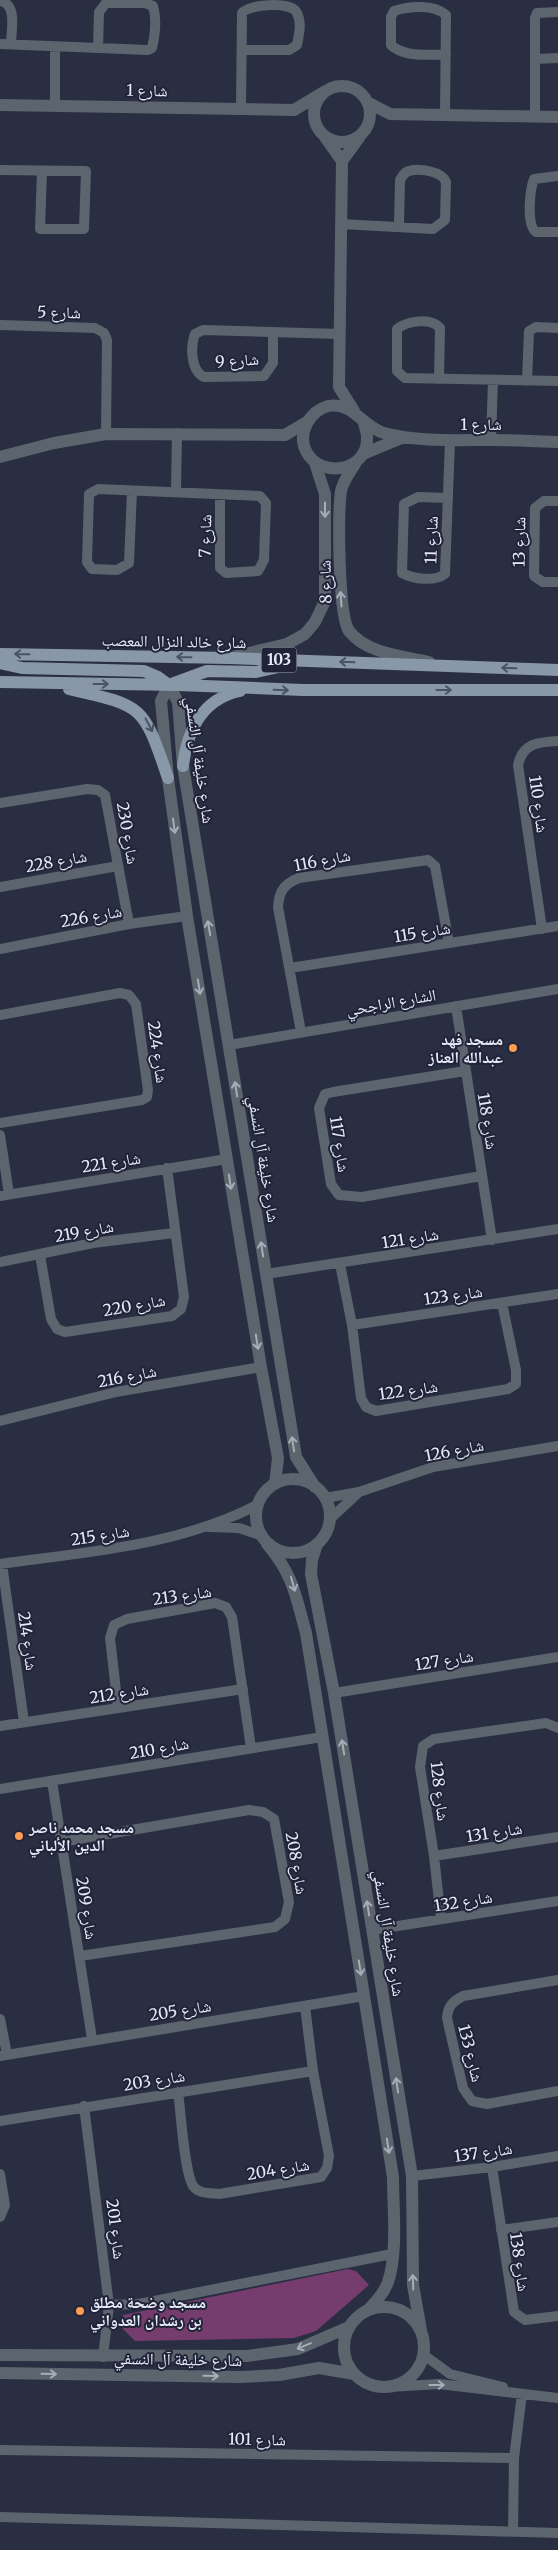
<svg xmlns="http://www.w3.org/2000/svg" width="558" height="2550" font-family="Merriweather,'Noto Naskh Arabic',serif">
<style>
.green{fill:#753c6d}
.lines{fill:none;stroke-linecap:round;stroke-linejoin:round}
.minor{stroke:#5c656d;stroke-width:10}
.tertiary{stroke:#5c656d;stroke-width:12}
.primary{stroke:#8898a9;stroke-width:12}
.oneway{stroke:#a7adb8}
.oneway2{stroke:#4a5265}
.poi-dot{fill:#fc9d53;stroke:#212438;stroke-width:2}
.labels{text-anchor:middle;stroke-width:4;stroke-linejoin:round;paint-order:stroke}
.shield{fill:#212438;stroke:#aaadbd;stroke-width:1}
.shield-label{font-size:15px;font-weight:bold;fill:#e5e8f6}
.street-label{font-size:16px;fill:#e5e8f6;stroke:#212438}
.poi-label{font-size:16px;font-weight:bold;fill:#e5e8f6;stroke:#212438;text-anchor:start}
</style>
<rect width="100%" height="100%" fill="#2a2e42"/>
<!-- green -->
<path class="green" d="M 348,2269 L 356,2271 L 369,2285 L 316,2331 L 294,2338 L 135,2341 L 123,2329 L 123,2315 Z"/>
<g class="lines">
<!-- minor -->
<path class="minor" d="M 0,1 C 18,4 11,31 11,44
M 0,44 L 148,50 L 152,48 C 155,35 157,19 153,6 L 145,3 L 106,3 L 99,12 L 98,48
M 55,47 L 55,104
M 535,59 L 558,58
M 241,108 L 242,13 C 249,4 292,1 297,13 C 302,23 299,35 297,45 L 289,50 L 242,50
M 445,115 L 446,15 C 434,4 409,6 394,11 L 391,17 L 391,45 C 405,58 428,54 446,55
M 535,115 L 535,18 L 537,13 L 558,12
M 0,170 L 86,171 L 84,229 L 40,229 L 42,171
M 558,176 L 534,179 C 530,189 526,225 536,232 L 558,232
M 341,224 L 433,229 L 445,220 L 446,182 C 442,171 419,168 409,171 C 404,172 402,177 400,180 L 399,225
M 0,325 L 95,328 L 104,333 L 107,340 L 106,434
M 273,333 L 273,363 L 264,376 L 204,377 C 191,371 190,347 195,334 L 203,330 L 339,334
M 439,379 L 440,328 C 431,317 407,321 397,329 L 397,371 L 405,378 L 558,381
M 527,381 L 529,331 L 536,327 L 558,328
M 491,440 L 493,380
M 132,491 L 129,563 L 117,570 L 92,569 L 87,562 L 89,494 L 98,489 L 260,496 L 266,503 L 264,560 L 258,571 L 226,573 L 220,568 L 220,495
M 176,491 L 177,433
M 448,498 L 418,497 L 404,504 L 402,573 C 413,579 434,582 445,574 L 450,441
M 558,501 L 544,501 L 535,508 L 534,576 L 543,582 L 558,582
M 0,803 L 87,789 L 98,790 L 105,795 L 129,924
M 0,887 L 118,866
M 542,929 L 518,765 C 523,743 538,742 558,741
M 0,949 L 129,924 L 187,916
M 290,968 L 558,926
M 456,1006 L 492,1240
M 0,1015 L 120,993 L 129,995 L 136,1004 L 148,1090 L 147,1097 L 142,1100 L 0,1123
M 301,1032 L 278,907 C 279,891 284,884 299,878 L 428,860 L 435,866 L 449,943
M 229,1045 L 558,989
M 465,1071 L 333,1092 L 325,1094 L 319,1108 L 331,1184 L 339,1195 L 362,1197 L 481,1176
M 0,1135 L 9,1194
M 0,1196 L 227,1159
M 40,1255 L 51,1319 L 57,1329 L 65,1332 L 172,1316 L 181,1309 L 184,1297 L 167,1168
M 0,1262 L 93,1243 L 174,1233
M 340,1264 L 352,1325 L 361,1398 L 366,1407 L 376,1411 L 508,1389 L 516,1384 L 516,1370 L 502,1303
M 266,1274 L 558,1229
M 352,1325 L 558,1294
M 0,1421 L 116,1392 L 261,1367
M 325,1498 L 359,1492 L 433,1467 L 558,1446
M 330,1519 L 358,1493
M 209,1527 L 239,1528 L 260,1535
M 0,1564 C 87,1552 178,1546 257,1505
M 2,1564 L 24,1722
M 334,1693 L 558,1657
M 118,1708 L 110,1638 L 114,1625 L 127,1619 L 215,1603 L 226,1607 L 232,1617 L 251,1748
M 0,1726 L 243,1689
M 52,1781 L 92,2039
M 0,1789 L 322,1737
M 61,1842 L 249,1810 L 263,1812 L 274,1819 L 289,1902 L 285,1919 L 275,1927 L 80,1956
M 434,1856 L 558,1837
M 441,1919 L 434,1856 L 420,1767 L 423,1746 L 434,1739 L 546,1723 L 558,1728
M 372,1930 L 558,1901
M 558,1980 L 463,1996 C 452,2002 448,2006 447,2018 L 463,2088 L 472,2101 L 487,2104 L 558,2091
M 0,2019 L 7,2054
M 0,2056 L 364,1996
M 178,2092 C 181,2112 184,2171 193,2186 C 199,2194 210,2193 219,2194 L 321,2177 L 327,2168 L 329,2156 L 313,2071 L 305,2006
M 84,2106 L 109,2305 L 103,2357
M 0,2121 L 313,2071
M 492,2167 L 514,2312 L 525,2320 L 558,2316
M 0,2174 L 5,2205 L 0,2217
M 412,2176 L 492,2167 L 558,2156
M 501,2230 L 558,2222
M 109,2305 L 139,2304 L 392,2254
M 424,2355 L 450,2374 L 503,2387
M 389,2387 L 439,2384 L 558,2398
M 0,2450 L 514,2458
M 0,2517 L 558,2533
M 513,2532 L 514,2458 L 522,2394"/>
<!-- tertiary -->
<path class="tertiary" d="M314 114a28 28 0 1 1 56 0a28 28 0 1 1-56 0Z
M 369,103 L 390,114 L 558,117
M 0,105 L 294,110 L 324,92
M 325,137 L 342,161 L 359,138
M 342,161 L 339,387 L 354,411
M 364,423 C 365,427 367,433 367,437 C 369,471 320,480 306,451 C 297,433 310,411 328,406 C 352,401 363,427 384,433 C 418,442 455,440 490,440 C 512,440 535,441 558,442
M 363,454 L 404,437
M 0,457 L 54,443 L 106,434 L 285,435 L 307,422
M 355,464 C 350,472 343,481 341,491 C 338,513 338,615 349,631 C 367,654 403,656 429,662
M 236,656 L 287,644 L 305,634 L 315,622 L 325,601 L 325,494 L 315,463
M256 1516a37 37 0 1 1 74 0a37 37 0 1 1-74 0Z
M 275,1484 L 278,1458 L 261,1367 L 187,916 L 168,778 L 161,701 L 169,685 L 178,702 L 183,766 L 296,1457 L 315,1487
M 267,1544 C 294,1576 295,1594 306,1633 L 393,2177 C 393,2208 398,2252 388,2282 C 384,2293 376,2302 368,2310
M 317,1544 L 312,1560 L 311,1574 L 334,1693 L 412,2176 L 413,2285 L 421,2330
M344 2347a40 40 0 1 1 80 0a40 40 0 1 1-80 0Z
M 0,2355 L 247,2356 L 298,2349 L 349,2327
M 0,2373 L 240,2377 L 279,2375 L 319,2368 L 354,2374"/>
<!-- primary -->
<path class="primary" d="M 0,654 L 230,658 L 558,670
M 0,663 L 22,668 L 144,671 L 158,677 L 169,685 L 207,671 L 256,672 L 288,665
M 0,682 L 178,685 L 303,690 L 558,690
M 69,689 C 144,706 143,705 168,778
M 183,766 C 187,731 202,699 240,691"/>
</g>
<!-- one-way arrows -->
<defs><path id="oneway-shaft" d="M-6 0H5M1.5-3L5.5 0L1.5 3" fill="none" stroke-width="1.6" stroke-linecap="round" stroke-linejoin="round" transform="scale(1.25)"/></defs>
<g class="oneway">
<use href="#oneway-shaft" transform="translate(325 510) rotate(90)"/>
<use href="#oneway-shaft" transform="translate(341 599) rotate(-94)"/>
<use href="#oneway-shaft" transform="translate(174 826) rotate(82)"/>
<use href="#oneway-shaft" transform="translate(209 928) rotate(-100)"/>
<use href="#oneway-shaft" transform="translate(199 987) rotate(81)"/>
<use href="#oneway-shaft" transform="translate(236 1089) rotate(-99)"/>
<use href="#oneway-shaft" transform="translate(230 1182) rotate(81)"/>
<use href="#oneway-shaft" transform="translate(262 1249) rotate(-99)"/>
<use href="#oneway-shaft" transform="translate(257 1342) rotate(81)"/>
<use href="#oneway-shaft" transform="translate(293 1444) rotate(-99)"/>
<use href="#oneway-shaft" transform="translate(293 1584) rotate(74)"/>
<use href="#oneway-shaft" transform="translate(343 1747) rotate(-99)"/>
<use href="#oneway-shaft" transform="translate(368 1908) rotate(-99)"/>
<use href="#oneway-shaft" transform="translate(360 1968) rotate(81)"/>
<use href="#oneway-shaft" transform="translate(397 2085) rotate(-99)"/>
<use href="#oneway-shaft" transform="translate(388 2146) rotate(81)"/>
<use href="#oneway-shaft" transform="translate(413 2282) rotate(-92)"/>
<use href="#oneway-shaft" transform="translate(304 2346) rotate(158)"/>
<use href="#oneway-shaft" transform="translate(49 2374) rotate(1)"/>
<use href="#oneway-shaft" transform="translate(211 2376) rotate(1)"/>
<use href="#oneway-shaft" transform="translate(437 2385)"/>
</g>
<g class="oneway2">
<use href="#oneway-shaft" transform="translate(22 654) rotate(-179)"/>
<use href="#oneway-shaft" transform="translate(184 657) rotate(-179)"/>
<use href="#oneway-shaft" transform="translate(347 662) rotate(-178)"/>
<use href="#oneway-shaft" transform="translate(509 668) rotate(-178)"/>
<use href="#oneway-shaft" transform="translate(101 684)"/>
<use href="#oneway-shaft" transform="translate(281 690) rotate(2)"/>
<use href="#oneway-shaft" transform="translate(444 690)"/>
<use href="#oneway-shaft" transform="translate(149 725) rotate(62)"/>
</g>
<!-- markers -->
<g class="poi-dot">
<circle cx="513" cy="1048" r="5"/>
<circle cx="19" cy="1836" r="5"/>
<circle cx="80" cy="2311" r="5"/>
</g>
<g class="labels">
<!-- shield labels -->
<rect class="shield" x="261.5" y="647.5" width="35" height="25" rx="4"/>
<g class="shield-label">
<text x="279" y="665">103</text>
</g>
<!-- street labels -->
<g class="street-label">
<text transform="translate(147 90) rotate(1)" y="6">شارع 1</text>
<text transform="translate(59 312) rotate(1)" y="6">شارع 5</text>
<text transform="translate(237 360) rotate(-4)" y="6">شارع 9</text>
<text x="481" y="430">شارع 1</text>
<text transform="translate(205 536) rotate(-89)" y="6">شارع 7</text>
<text transform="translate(431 540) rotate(-88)" y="6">شارع 11</text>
<text transform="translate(519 542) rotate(-89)" y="6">شارع 13</text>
<text transform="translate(325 582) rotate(-91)" y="6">شارع 8</text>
<text transform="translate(174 641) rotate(1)" y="6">شارع خالد النزال المعصب</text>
<text transform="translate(200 760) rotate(82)" y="6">شارع خليفة آل النسفي</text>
<text transform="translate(539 804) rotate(82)" y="6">شارع 110</text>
<text transform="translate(128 833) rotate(80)" y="6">شارع 230</text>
<text transform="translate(322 860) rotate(-11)" y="6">شارع 116</text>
<text transform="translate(56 861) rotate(-10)" y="6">شارع 228</text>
<text transform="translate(91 916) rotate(-10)" y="6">شارع 226</text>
<text transform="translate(422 932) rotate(-9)" y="6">شارع 115</text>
<text transform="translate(391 1002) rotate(-10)" y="6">الشارع الراجحي</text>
<text transform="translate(158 1052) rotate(82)" y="6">شارع 224</text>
<text transform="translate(488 1121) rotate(81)" y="6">شارع 118</text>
<text transform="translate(340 1144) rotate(81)" y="6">شارع 117</text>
<text transform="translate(264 1159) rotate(81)" y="6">شارع خليفة آل النسفي</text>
<text transform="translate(111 1162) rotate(-9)" y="6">شارع 221</text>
<text transform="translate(84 1231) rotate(-10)" y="6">شارع 219</text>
<text transform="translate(410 1238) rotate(-9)" y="6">شارع 121</text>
<text transform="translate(453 1295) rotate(-8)" y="6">شارع 123</text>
<text transform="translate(134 1305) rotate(-10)" y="6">شارع 220</text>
<text transform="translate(127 1376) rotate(-11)" y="6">شارع 216</text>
<text transform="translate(408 1390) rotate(-8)" y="6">شارع 122</text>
<text transform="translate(454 1450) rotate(-11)" y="6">شارع 126</text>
<text transform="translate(100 1535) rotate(-9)" y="6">شارع 215</text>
<text transform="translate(182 1595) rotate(-8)" y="6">شارع 213</text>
<text transform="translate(28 1641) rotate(82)" y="6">شارع 214</text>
<text transform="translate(444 1660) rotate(-9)" y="6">شارع 127</text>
<text transform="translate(119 1693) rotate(-9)" y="6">شارع 212</text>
<text transform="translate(159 1748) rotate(-10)" y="6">شارع 210</text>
<text transform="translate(440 1791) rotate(83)" y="6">شارع 128</text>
<text transform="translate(494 1832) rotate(-9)" y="6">شارع 131</text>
<text transform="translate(297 1863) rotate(80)" y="6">شارع 208</text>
<text transform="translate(463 1901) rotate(-9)" y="6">شارع 132</text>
<text transform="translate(87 1908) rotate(81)" y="6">شارع 209</text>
<text transform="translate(389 1933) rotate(81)" y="6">شارع خليفة آل النسفي</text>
<text transform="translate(180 2010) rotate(-9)" y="6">شارع 205</text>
<text transform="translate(471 2053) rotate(76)" y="6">شارع 133</text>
<text transform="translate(154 2080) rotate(-9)" y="6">شارع 203</text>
<text transform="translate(483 2152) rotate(-8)" y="6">شارع 137</text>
<text transform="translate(278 2169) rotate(-9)" y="6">شارع 204</text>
<text transform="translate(116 2229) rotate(83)" y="6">شارع 201</text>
<text transform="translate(520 2262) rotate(82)" y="6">شارع 138</text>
<text transform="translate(178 2359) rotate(1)" y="6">شارع خليفة آل النسفي</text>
<text transform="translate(257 2439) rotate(1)" y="6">شارع 101</text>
</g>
<!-- poi labels -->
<g class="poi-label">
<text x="503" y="1045" text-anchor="end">مسجد فهد<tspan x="503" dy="18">عبدالله العناز</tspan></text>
<text x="29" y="1833">مسجد محمد ناصر<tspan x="29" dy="18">الدين الألباني</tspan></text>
<text x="90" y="2308">مسجد وضحة مطلق<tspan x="90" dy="18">بن رشدان العدواني</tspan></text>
</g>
</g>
</svg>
